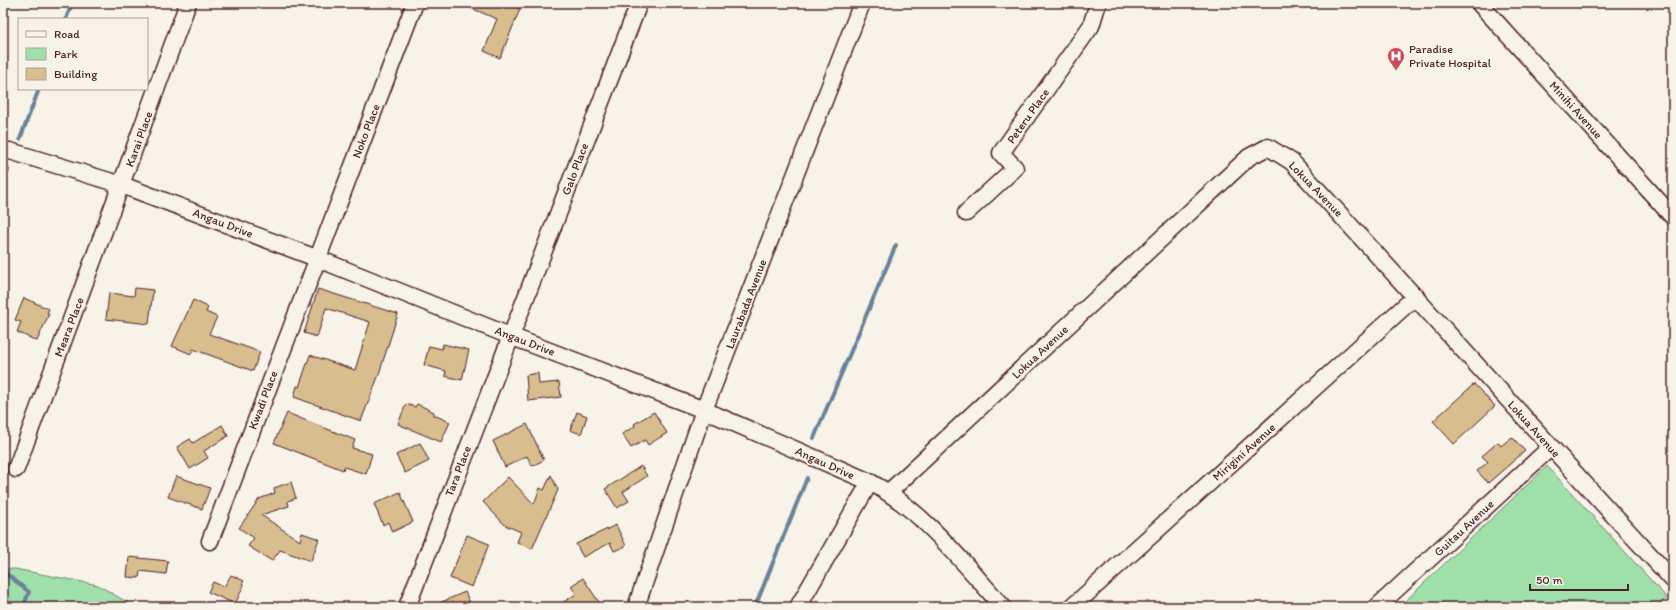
<svg xmlns="http://www.w3.org/2000/svg" width="1676" height="610" font-family="Itim,sans-serif">
<style>
.green{fill:#9fe0aa;stroke:#74806a}
.lines{fill:none;stroke-linecap:round;stroke-linejoin:round}
.stream{stroke:#6a8298;stroke-width:4}
.building{fill:#d8bd8e;stroke:#4a1f2b}
.minor-casing{stroke:#4a1f2b;stroke-width:19}
.minor{stroke:#f7f3e8;stroke-width:16}
.labels{text-anchor:middle;stroke-width:3;stroke-linejoin:round;paint-order:stroke}
.poi-label{font-size:12px;fill:#4a1f2b;stroke:#f7f3e8;text-anchor:start}
.street-label{font-size:12px;fill:#4a1f2b;stroke:#f7f3e8}
</style>
<rect width="100%" height="100%" fill="#f7f3e8"/>
<filter id="ink" filterUnits="userSpaceOnUse"><feTurbulence type="fractalNoise" baseFrequency=".025" numOctaves="2"/><feDisplacementMap in="SourceGraphic" scale="8" xChannelSelector="R" yChannelSelector="G"/><feConvolveMatrix kernelMatrix="1 2 1 2 8 2 1 2 1" color-interpolation-filters="sRGB"/></filter>
<g filter="url(#ink)">
<!-- green -->
<path class="green" d="M 1547,466 L 1667,598 L 1656,607 L 1399,607 Z
M 3,569 L 15,569 L 98,585 L 135,607 L 3,607 Z"/>
<g class="lines">
<!-- stream -->
<path class="stream" d="M 66,19 L 72,3
M 20,139 L 39,89
M 3,183 L 8,170
M 814,438 L 896,245
M 3,571 L 29,592 L 23,607
M 755,607 L 807,478"/>
</g>
<!-- building -->
<path class="building" d="M 459,3 L 506,3 L 520,9 L 500,58 L 484,51 L 497,19 Z
M 135,288 L 153,290 L 149,324 L 106,319 L 109,293 L 134,296 Z
M 318,289 L 398,314 L 378,377 L 361,421 L 294,397 L 297,386 L 299,387 L 310,355 L 355,370 L 370,322 L 326,308 L 317,337 L 304,333 Z
M 24,298 L 49,309 L 47,313 L 49,314 L 37,341 L 17,332 L 21,322 L 15,320 Z
M 193,300 L 208,307 L 206,312 L 217,317 L 209,334 L 260,352 L 253,371 L 193,349 L 191,354 L 172,346 Z
M 443,344 L 469,350 L 462,380 L 445,376 L 446,371 L 424,365 L 429,346 L 442,349 Z
M 538,373 L 539,384 L 559,382 L 561,397 L 528,401 L 526,375 Z
M 1474,384 L 1495,406 L 1454,444 L 1433,421 Z
M 406,404 L 415,407 L 417,404 L 434,412 L 434,415 L 450,422 L 441,442 L 398,424 Z
M 577,412 L 587,416 L 581,434 L 570,430 Z
M 654,412 L 667,433 L 648,445 L 645,440 L 631,448 L 622,434 L 635,426 L 634,424 Z
M 287,413 L 355,440 L 352,448 L 372,454 L 366,474 L 344,467 L 343,470 L 274,443 Z
M 527,424 L 544,460 L 532,466 L 527,456 L 505,467 L 493,441 Z
M 222,425 L 228,436 L 204,451 L 208,458 L 190,469 L 177,447 L 190,439 L 193,443 Z
M 1512,437 L 1525,451 L 1488,483 L 1477,471 L 1488,462 L 1482,456 L 1498,442 L 1501,446 Z
M 420,443 L 429,461 L 405,473 L 396,455 Z
M 641,466 L 647,476 L 623,492 L 629,501 L 617,508 L 605,489 Z
M 551,475 L 558,490 L 532,549 L 517,542 L 521,532 L 505,525 L 483,502 L 508,477 L 534,504 L 540,488 L 544,490 Z
M 176,476 L 210,488 L 202,509 L 168,497 Z
M 291,482 L 296,498 L 288,501 L 289,506 L 261,515 L 300,541 L 302,533 L 319,539 L 311,561 L 280,550 L 272,561 L 248,546 L 254,538 L 239,528 L 259,499 L 275,493 L 274,488 Z
M 400,492 L 413,522 L 392,532 L 388,522 L 383,525 L 374,504 Z
M 616,525 L 626,546 L 614,551 L 610,543 L 583,557 L 576,544 Z
M 467,535 L 489,544 L 472,587 L 450,578 Z
M 129,557 L 168,561 L 166,574 L 140,571 L 139,578 L 127,577 Z
M 231,575 L 244,581 L 242,584 L 244,585 L 235,604 L 208,592 L 213,582 L 224,587 Z
M 583,578 L 602,607 L 556,607 L 576,594 L 571,586 Z
M 465,592 L 472,607 L 430,607 Z"/>
<g class="lines">
<defs>
<path id="minor" d="M 1479,3 L 1673,217
M 3,151 L 10,151 L 122,185 L 316,258 L 510,336 L 704,410 L 870,482 C 923,510 963,563 1003,607
M 966,213 L 1015,168 L 1001,153 L 1091,26 L 1098,3
M 16,469 L 188,3
M 889,492 L 1249,157 L 1268,147 L 1292,162 C 1420,301 1545,442 1673,580
M 210,541 L 415,3
M 407,607 L 639,3
M 636,607 L 704,410 L 862,3
M 798,607 L 870,482
M 1072,607 L 1416,296
M 1377,607 L 1550,448"/>
</defs>
<!-- minor casing -->
<use href="#minor" class="minor-casing"/>
<!-- minor -->
<use href="#minor" class="minor"/>
</g>
</g>
<!-- icons -->
<defs>
<symbol id="hospital-pin" viewBox="-11 -11 22 30"><path d="M0 17L-7.5 6A9.5 9.5 0 1 1 7.5 6Z" fill="#d1495b" stroke="#f7f3e8"/><path d="M-5-5h3v3.5h4V-5h3V5h-3V1.5h-4V5h-3Z" fill="#fff"/></symbol>
</defs>
<g fill-rule="evenodd">
<use href="#hospital-pin" x="1386" y="46" width="20" height="27"/>
</g>
<g class="labels">
<!-- poi labels -->
<g class="poi-label">
<text x="1409" y="53">Paradise<tspan x="1409" dy="14">Private Hospital</tspan></text>
</g>
<!-- street labels -->
<g class="street-label">
<text transform="translate(1576 110) rotate(48)" y="4">Minihi Avenue</text>
<text transform="translate(1028 116) rotate(-55)" y="4">Peteru Place</text>
<text transform="translate(366 131) rotate(-69)" y="4">Noko Place</text>
<text transform="translate(139 139) rotate(-70)" y="4">Karai Place</text>
<text transform="translate(575 169) rotate(-69)" y="4">Galo Place</text>
<text transform="translate(1316 189) rotate(46)" y="4">Lokua Avenue</text>
<text transform="translate(223 223) rotate(21)" y="4">Angau Drive</text>
<text transform="translate(746 304) rotate(-69)" y="4">Laurabada Avenue</text>
<text transform="translate(69 327) rotate(-69)" y="4">Meara Place</text>
<text transform="translate(525 341) rotate(21)" y="4">Angau Drive</text>
<text transform="translate(1040 352) rotate(-43)" y="4">Lokua Avenue</text>
<text transform="translate(263 400) rotate(-69)" y="4">Kwadi Place</text>
<text transform="translate(1534 429) rotate(48)" y="4">Lokua Avenue</text>
<text transform="translate(1244 452) rotate(-42)" y="4">Mirigini Avenue</text>
<text transform="translate(825 463) rotate(24)" y="4">Angau Drive</text>
<text transform="translate(458 471) rotate(-69)" y="4">Tara Place</text>
<text transform="translate(1464 528) rotate(-43)" y="4">Guitau Avenue</text>
</g>
</g>
<!-- margin -->
<rect width="1676" height="610" fill="none" stroke="#f7f3e8" stroke-width="16"/>
<rect x="8" y="8" width="1660" height="594" fill="none" stroke="#4a1f2b" stroke-width="1.5" filter="url(#ink)"/>
<!-- legend -->
<rect x="18" y="18" width="130" height="72" fill="#f7f3e8" stroke="#b29e9c"/>
<rect x="26" y="31" width="20" height="6" fill="#f7f3e8" stroke="#b29e9c"/>
<text x="54" y="38" font-size="12" fill="#4a1f2b">Road</text>
<rect x="26" y="48" width="20" height="12" fill="#9fe0aa" stroke="#b29e9c"/>
<text x="54" y="58" font-size="12" fill="#4a1f2b">Park</text>
<rect x="26" y="68" width="20" height="12" fill="#d8bd8e" stroke="#b29e9c"/>
<text x="54" y="78" font-size="12" fill="#4a1f2b">Building</text>
<!-- scale -->
<path d="M1530 584v6h98v-6" fill="none" stroke="#4a1f2b" stroke-width="2"/>
<text x="1536" y="584" font-size="12" fill="#4a1f2b" stroke="#f7f3e8" stroke-width="3" paint-order="stroke">50 m</text>
</svg>
